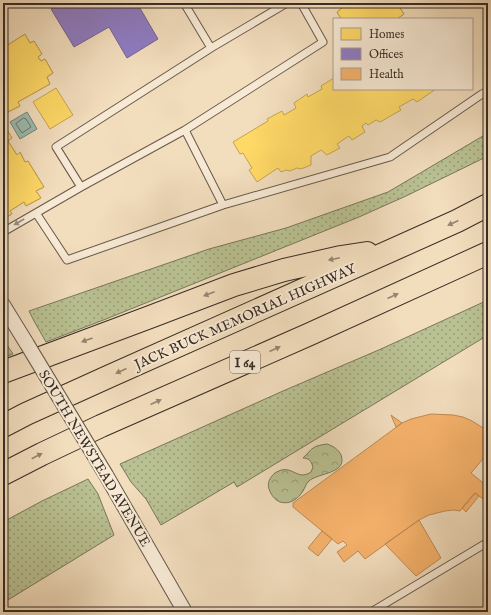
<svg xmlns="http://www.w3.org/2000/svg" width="491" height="615" font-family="'IM FELL English',serif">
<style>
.grass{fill:url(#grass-dots);stroke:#78775c}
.park{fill:url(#park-crowns);stroke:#78775c}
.water{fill:#9bbcb0;stroke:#738378}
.homes{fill:#ffd966;stroke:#c3a552}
.offices{fill:#8e7cc3;stroke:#746494}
.health{fill:#f6b26b;stroke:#bd8a56}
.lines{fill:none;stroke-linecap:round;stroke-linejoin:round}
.shore{stroke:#6a746a;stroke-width:1}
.lane-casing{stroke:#66594b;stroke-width:9}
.street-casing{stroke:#66594b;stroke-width:16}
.highway-casing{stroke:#382d25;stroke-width:24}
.lane{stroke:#f7e9d4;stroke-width:7}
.street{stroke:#f7e9d4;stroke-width:14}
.highway{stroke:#f2ddbd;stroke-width:22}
.street-bridge-casing{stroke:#66594b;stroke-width:16;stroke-linecap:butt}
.street-bridge{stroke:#f7e9d4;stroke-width:14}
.oneway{fill:#988b7c}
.oneway2{fill:#958571}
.labels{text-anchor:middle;stroke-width:4;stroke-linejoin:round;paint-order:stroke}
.shield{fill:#f7e9d4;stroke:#71655a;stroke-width:1}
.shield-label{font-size:13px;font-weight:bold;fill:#382d25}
.street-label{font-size:14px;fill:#382d25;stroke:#f7e9d4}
</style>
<defs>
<pattern id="grass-dots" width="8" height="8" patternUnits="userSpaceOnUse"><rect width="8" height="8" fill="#b9c192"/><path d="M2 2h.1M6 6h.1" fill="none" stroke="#979d77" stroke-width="1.8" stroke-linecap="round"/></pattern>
<pattern id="park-crowns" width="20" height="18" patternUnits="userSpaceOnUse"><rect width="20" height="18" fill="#b9c192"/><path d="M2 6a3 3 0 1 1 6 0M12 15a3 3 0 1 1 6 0" fill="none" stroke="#979d77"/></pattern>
</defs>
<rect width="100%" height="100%" fill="#f2ddbd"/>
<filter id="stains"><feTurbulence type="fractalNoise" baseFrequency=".005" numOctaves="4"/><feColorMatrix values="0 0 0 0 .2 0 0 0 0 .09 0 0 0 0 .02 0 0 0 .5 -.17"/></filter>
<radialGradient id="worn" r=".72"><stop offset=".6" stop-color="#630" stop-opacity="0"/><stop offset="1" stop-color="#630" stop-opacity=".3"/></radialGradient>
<!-- grass -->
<path class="grass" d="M 488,133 L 488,156 L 406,196 L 359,217 L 106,319 L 46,342 L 34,321 L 29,311 L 209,249 L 286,228 L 388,192 Z
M 488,300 L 488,335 L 237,487 L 234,482 L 161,525 L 146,499 L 131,482 L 120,464 L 283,391 L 381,349 Z
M 3,339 L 13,354 L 3,358 Z
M 88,479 L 98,494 L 114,535 L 3,603 L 3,522 L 42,501 Z"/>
<!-- park -->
<path class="park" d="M 327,444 C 333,446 338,449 341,455 C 348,474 317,473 309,481 C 306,483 305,488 303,491 C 298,499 290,505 280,502 C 275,500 271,495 269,489 C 267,483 270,477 275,473 C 292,462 296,482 311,472 L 313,467 C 311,461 309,458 303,458 C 313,448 312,446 327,444 Z"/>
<!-- water -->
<path class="water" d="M 27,112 L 37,129 L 20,139 L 10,122 Z"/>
<!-- homes -->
<path class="homes" d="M 340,3 L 406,3 L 407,4 L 400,8 L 404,14 L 397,19 L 341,19 L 337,12 L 343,7 Z
M 340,3 L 406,3 L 407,4 L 400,8 L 404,14 L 397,19 L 341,19 L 337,12 L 343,7 Z
M 25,34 L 30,43 L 34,41 L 42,54 L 38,57 L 41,61 L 45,59 L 53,73 L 47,77 L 50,84 L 18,102 L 20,106 L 8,112 L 4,106 L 3,107 L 3,48 Z
M 25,34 L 30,43 L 34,41 L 42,54 L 38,57 L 41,61 L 45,59 L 53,73 L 47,77 L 50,84 L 18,102 L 20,106 L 8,112 L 4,106 L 3,107 L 3,48 Z
M 334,78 L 334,89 L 436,89 L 417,102 L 413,99 L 399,107 L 401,110 L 380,122 L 376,120 L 368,125 L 366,123 L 362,126 L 365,132 L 352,140 L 349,136 L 337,144 L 340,148 L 327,155 L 321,150 L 311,156 L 311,165 L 301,169 L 297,168 L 290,171 L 286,170 L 281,172 L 278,168 L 257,182 L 249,170 L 252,168 L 243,153 L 240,154 L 233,142 L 268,121 L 267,119 L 282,111 L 284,115 L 296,108 L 294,103 L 307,94 L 308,97 L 322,89 L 321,86 Z
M 56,88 L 73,115 L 50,129 L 33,102 Z
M 3,125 L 4,125 L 12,138 L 8,141 L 17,155 L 20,152 L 25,162 L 28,161 L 44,187 L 36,191 L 41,198 L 26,206 L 24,202 L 10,211 L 12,214 L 3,219 Z
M 3,125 L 4,125 L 12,138 L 8,141 L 17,155 L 20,152 L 25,162 L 28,161 L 44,187 L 36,191 L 41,198 L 26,206 L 24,202 L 10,211 L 12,214 L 3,219 Z"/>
<!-- offices -->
<path class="offices" d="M 61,3 L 137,3 L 158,39 L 127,58 L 109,27 L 74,47 L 51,9 Z"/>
<!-- health -->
<path class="health" d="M 431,414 L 453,415 L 463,417 L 472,421 L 488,431 L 488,453 L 471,473 L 488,487 L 488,499 L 486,501 L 475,493 L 460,511 L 454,510 L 445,511 L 429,515 L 419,520 L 365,559 L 358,551 L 344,562 L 337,552 L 347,545 L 343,541 L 338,544 L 293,507 L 293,503 L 402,423 L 411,419 Z
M 391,415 L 402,423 L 396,427 Z
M 475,493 L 479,496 L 466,512 L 462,508 Z
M 419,520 L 441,558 L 416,576 L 385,544 Z
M 322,531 L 332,539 L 318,556 L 308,548 Z"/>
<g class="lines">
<!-- shore -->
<path class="shore" d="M 24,118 L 26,119 L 31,127 L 22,133 L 16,124 Z"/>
<defs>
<path id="lane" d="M 184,3 L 211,48 L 287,3
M 301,3 L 323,42 L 185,130 L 223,205 L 390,157 L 482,94 L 488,91
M 81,187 L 185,130
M 36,213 L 67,260 L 223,205
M 3,232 L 81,187 L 56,147 L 211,48
M 371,612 L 488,542"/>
<path id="street" d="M 3,305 L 27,344
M 106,475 L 185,612"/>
<path id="highway" d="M 3,372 L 150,317 L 234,285 L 284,270 L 341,257 L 367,253
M 3,426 L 26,414 L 110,376 L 399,247 L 457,221 L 488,205
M 3,474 L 42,454 L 101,426 L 310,334 L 488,253"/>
</defs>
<!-- lane casing -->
<use href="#lane" class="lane-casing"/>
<!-- street casing -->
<use href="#street" class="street-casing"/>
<!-- highway casing -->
<use href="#highway" class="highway-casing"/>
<!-- lane -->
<use href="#lane" class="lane"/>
<!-- street -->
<use href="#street" class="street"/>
<!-- highway -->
<use href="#highway" class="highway"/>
<defs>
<path id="street-bridge" d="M 27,344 L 106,475"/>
</defs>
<!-- street-bridge casing -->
<use href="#street-bridge" class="street-bridge-casing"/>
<!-- street-bridge -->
<use href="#street-bridge" class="street-bridge"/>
</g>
<!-- one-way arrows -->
<defs><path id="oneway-solid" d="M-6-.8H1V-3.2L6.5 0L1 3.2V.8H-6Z"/></defs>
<use class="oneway" href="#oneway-solid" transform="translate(19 222) rotate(150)"/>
<g class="oneway2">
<use href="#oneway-solid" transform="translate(453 223) rotate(155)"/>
<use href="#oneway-solid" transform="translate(334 259) rotate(168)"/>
<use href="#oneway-solid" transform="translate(209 294) rotate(159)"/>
<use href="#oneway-solid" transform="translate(393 296) rotate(-24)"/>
<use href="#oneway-solid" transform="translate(87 340) rotate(160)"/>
<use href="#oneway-solid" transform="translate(275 349) rotate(-24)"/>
<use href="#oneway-solid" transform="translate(121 371) rotate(156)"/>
<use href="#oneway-solid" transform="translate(156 402) rotate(-24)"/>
<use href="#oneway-solid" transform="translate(37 456) rotate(-28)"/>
</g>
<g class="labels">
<!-- shield labels -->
<rect class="shield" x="230" y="351" width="30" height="22" rx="3"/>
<g class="shield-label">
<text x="245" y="367">I 64</text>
</g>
<!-- street labels -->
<g class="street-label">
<text transform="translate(245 316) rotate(-24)" y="5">JACK BUCK MEMORIAL HIGHWAY</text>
<text transform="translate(95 458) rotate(59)" y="5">SOUTH NEWSTEAD AVENUE</text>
</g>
</g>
<!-- margin -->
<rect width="491" height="615" fill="none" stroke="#f2ddbd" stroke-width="16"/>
<rect x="4" y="4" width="483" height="607" fill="none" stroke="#382d25" stroke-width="2"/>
<rect x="8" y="8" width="475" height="599" fill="none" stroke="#382d25"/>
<!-- legend -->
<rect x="333" y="18" width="140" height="72" fill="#f7e9d4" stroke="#ab9e8e"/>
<rect x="341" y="28" width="20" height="12" fill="#ffd966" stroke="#ab9e8e"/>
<text x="369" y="38" font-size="12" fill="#382d25">Homes</text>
<rect x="341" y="48" width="20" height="12" fill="#8e7cc3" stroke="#ab9e8e"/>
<text x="369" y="58" font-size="12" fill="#382d25">Offices</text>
<rect x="341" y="68" width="20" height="12" fill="#f6b26b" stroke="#ab9e8e"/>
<text x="369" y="78" font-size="12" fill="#382d25">Health</text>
<rect width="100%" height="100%" filter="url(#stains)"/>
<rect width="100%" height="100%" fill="url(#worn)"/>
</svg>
